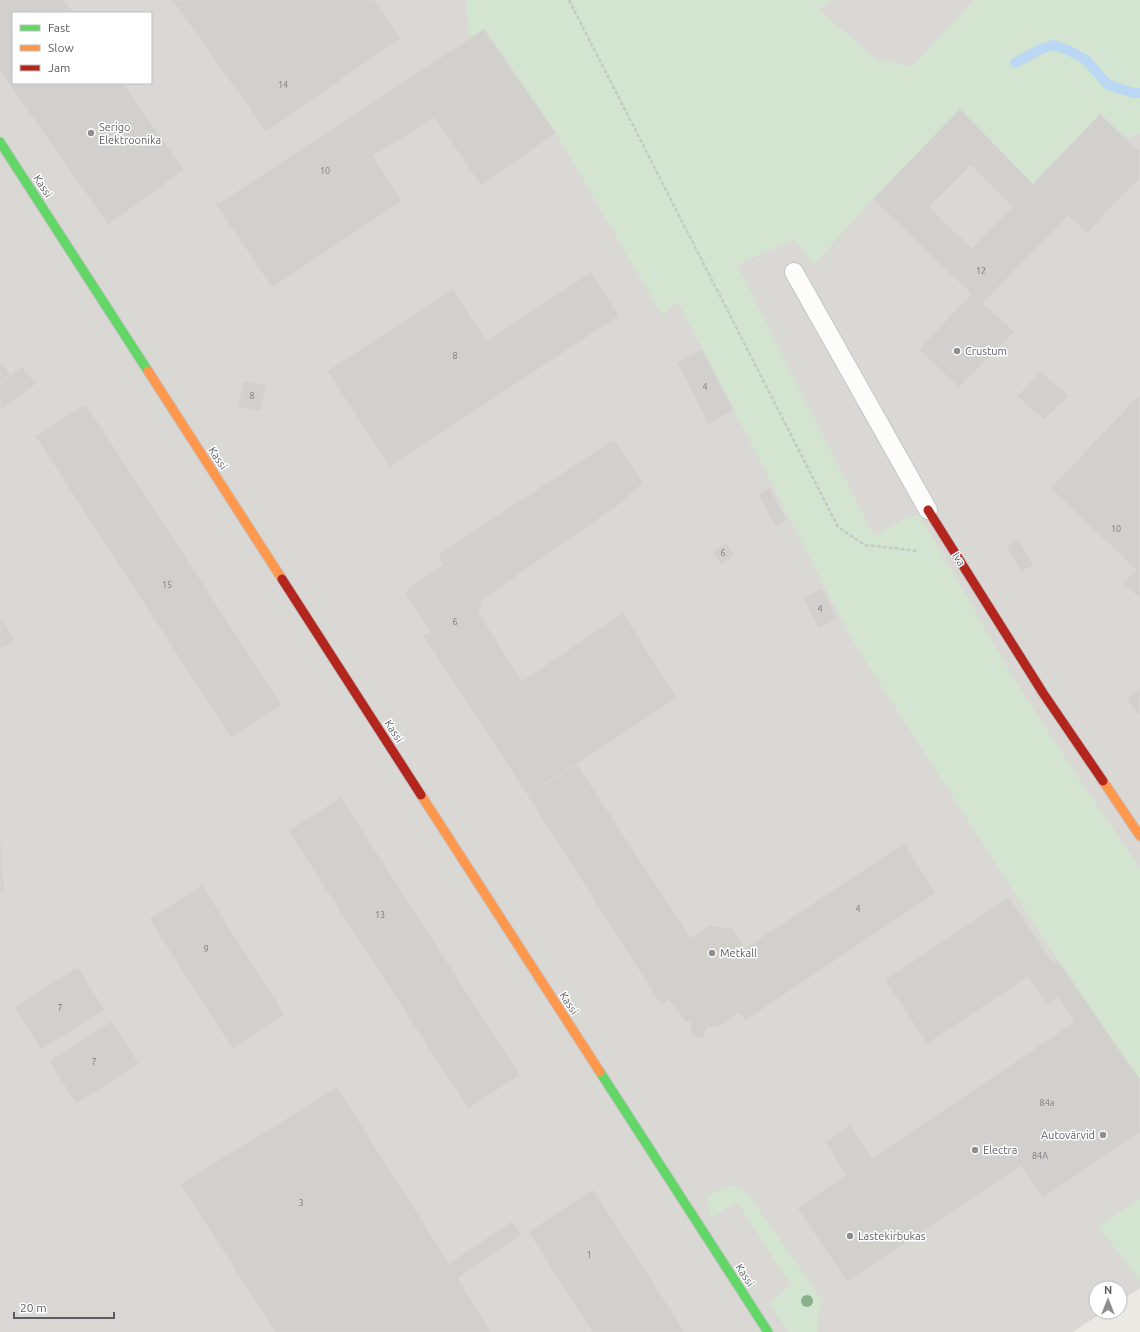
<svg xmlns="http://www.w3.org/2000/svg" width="1140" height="1332" font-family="Ubuntu,sans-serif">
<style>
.industrial{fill:#dad8d4;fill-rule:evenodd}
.green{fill:#d3e5d1}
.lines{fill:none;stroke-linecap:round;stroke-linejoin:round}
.stream{stroke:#bad7f3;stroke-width:10}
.building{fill:#d1d0cd;stroke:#d9d8d4;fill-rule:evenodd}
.lane-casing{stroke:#c5c5c5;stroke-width:20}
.fast-casing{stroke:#c5c5c5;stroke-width:11}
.slow-casing{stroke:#c5c5c5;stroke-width:11}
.jam-casing{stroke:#c5c5c5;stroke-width:11}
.path{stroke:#c5cac7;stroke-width:2.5;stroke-dasharray:4 2;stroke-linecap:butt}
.lane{stroke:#fcfcfb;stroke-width:18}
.fast{stroke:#63d668;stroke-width:9}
.slow{stroke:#ff974d;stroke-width:9}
.jam{stroke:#b3261e;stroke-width:9}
.tree{fill:#89b08b}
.poi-dot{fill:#8c8e90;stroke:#fff;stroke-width:1.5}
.labels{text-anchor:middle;stroke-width:3;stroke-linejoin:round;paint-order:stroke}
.number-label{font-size:9px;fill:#797b7e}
.poi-label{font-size:11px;fill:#5a5d62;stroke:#fff;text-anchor:start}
.street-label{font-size:11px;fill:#5a5d62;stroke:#fff}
</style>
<rect width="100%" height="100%" fill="#eae9e4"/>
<!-- industrial -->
<path class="industrial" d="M 0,0 L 1140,0 L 1140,1288 L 1120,1301 L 1120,1288 L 1096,1288 L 1096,1312 L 1103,1312 L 1073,1332 L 0,1332 ZM 13,13 L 151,13 L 151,83 L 13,83 Z"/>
<!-- green -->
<path class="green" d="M 467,0 L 831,0 L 819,10 L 876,59 L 912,67 L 974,0 L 1140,0 L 1140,134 L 1126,138 L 1100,114 L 1033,184 L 960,110 L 873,199 L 813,265 L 795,239 L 737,265 L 874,536 L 907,518 L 919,514 L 1014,679 L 1081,782 L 1140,868 L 1140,1080 L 1057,959 L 854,643 L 678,302 L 662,315 L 556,133 L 484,29 L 470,38 L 467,18 Z
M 730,1186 L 739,1188 L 747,1193 L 822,1300 L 817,1332 L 789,1332 L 769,1303 L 791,1285 L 737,1202 L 711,1218 L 707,1199 C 714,1192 720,1188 730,1186 Z
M 1140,1199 L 1140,1280 L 1098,1226 Z"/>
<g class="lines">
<!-- stream -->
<path class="stream" d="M 1015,63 L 1041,49 L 1053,45 L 1068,50 L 1086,60 L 1108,85 L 1134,93 L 1140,93"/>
</g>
<!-- building -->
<path class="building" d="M 0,0 L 64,0 L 74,13 L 13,13 L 13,83 L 123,83 L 184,170 L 108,225 L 0,71 Z
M 172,0 L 374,0 L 401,38 L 266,132 Z
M 484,29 L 556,133 L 481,186 L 435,118 L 373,156 L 402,201 L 272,288 L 216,205 Z
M 960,109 L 1033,184 L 1100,114 L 1140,152 L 1140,178 L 1087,233 L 1068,216 L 983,303 L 1014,332 L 959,388 L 919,349 L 971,294 L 873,199 ZM 971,165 L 1012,207 L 972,248 L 929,207 Z
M 591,272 L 619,316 L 390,467 L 327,371 L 453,289 L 487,340 Z
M 702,349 L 734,410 L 708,424 L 677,363 Z
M 0,360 L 11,375 L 0,383 Z
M 22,366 L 36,384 L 0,410 L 0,383 Z
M 1041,371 L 1069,396 L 1044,420 L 1017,396 Z
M 243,381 L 266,385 L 261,411 L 238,407 Z
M 1140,394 L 1140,599 L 1123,583 L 1136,570 L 1050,488 Z
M 86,404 L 282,705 L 231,738 L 35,436 Z
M 614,439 L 643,483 L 620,504 L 482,600 L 479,613 L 522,681 L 623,613 L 677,698 L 577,764 L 527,795 L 422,634 L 431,632 L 406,596 L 406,590 L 443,564 L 438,556 L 443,551 Z
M 770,488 L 787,520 L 775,527 L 758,494 Z
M 1018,539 L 1034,565 L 1021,572 L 1006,546 Z
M 726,542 L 735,555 L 721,565 L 712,552 Z
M 822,588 L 837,619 L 818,629 L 803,598 Z
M 0,616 L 15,640 L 0,649 Z
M 1140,688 L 1140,712 L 1138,714 L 1126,699 Z
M 577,764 L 691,938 L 709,925 L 733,929 L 745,948 L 904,843 L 936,893 L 745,1021 L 739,1013 L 719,1027 L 708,1027 L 703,1037 L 695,1038 L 690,1032 L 692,1023 L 684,1021 L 669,1000 L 661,1005 L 527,795 Z
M 341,797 L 520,1075 L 468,1109 L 288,831 Z
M 0,809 L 4,891 L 0,892 Z
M 202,885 L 285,1015 L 232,1049 L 149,919 Z
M 1009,897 L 1053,963 L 1057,959 L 1140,1080 L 1140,1132 L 1043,1198 L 1021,1166 L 847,1282 L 797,1208 L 846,1175 L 825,1142 L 850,1125 L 872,1158 L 1074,1022 L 1058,997 L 1047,1004 L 1028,977 L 927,1044 L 885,980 Z
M 78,967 L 105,1010 L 41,1050 L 14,1007 Z
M 112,1021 L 139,1064 L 76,1104 L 49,1061 Z
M 337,1087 L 449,1263 L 512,1221 L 522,1235 L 458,1278 L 491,1332 L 275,1332 L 180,1184 Z
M 593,1189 L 651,1279 L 685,1332 L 592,1332 L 528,1232 Z"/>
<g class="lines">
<defs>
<path id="lane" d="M 794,272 L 928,510"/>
<path id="fast" d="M 0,142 L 148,371
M 600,1072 L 768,1332"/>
<path id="slow" d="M 148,371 L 282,579
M 1103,781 L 1140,836
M 421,795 L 600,1072"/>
<path id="jam" d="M 928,510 L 1043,693 L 1103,781
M 282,579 L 421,795"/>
</defs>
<!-- lane casing -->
<use href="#lane" class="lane-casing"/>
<!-- fast casing -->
<use href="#fast" class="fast-casing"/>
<!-- slow casing -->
<use href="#slow" class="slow-casing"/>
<!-- jam casing -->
<use href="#jam" class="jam-casing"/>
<!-- path -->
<path class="path" d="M 569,0 L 838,527 L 865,545 L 918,551"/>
<!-- lane -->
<use href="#lane" class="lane"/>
<!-- fast -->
<use href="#fast" class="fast"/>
<!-- slow -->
<use href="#slow" class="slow"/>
<!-- jam -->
<use href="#jam" class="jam"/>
</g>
<!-- trees -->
<circle class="tree" cx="807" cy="1301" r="6"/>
<!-- markers -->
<g class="poi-dot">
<circle cx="91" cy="133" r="4"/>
<circle cx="957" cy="351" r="4"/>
<circle cx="712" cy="953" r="4"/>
<circle cx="1103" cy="1135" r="4"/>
<circle cx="975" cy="1150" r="4"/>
<circle cx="850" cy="1236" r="4"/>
</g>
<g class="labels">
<!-- number labels -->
<g class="number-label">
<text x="283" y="88">14</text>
<text x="325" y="174">10</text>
<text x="981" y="274">12</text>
<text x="455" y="359">8</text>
<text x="705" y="390">4</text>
<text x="252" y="399">8</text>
<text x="1116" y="532">10</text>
<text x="723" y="556">6</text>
<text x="167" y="588">15</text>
<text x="820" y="612">4</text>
<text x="455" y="625">6</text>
<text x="858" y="912">4</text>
<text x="380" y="918">13</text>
<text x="206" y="952">9</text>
<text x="60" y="1011">7</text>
<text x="94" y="1065">7</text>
<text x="1047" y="1106">84a</text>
<text x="1040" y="1159">84A</text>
<text x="301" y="1206">3</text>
<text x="589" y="1258">1</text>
</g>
<!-- poi labels -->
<g class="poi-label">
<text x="99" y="131">Serigo<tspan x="99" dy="13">Elektroonika</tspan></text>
<text x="965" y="355">Crustum</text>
<text x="720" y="957">Metkall</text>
<text x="1095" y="1139" text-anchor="end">Autovärvid</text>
<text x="983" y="1154">Electra</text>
<text x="858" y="1240">Lastekirbukas</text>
</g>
<!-- street labels -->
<g class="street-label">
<text transform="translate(43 186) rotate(57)" y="4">Kassi</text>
<text transform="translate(218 458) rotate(57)" y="4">Kassi</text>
<text transform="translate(959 559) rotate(58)" y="4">Iva</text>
<text transform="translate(394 731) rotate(57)" y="4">Kassi</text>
<text transform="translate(569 1003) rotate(57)" y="4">Kassi</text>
<text transform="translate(745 1275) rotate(57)" y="4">Kassi</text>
</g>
</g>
<!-- legend -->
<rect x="12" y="12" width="140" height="72" fill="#ffffff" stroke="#bdbec0"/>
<rect x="20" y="25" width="20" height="6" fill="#63d668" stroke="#bdbec0"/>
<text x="48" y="32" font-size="12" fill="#5a5d62">Fast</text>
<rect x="20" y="45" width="20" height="6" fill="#ff974d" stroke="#bdbec0"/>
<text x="48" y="52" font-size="12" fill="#5a5d62">Slow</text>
<rect x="20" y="65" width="20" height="6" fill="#b3261e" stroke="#bdbec0"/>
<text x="48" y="72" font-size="12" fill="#5a5d62">Jam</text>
<!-- north arrow -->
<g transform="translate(1108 1300)"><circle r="19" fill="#ffffff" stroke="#bdbec0"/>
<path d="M0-3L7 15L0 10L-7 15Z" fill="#8c8e90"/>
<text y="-6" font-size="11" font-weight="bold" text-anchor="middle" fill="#5a5d62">N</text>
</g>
<!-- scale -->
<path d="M14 1312v6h100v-6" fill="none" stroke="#5a5d62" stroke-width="2"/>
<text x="20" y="1312" font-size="12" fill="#5a5d62" stroke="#ffffff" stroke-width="3" paint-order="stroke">20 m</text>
</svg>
